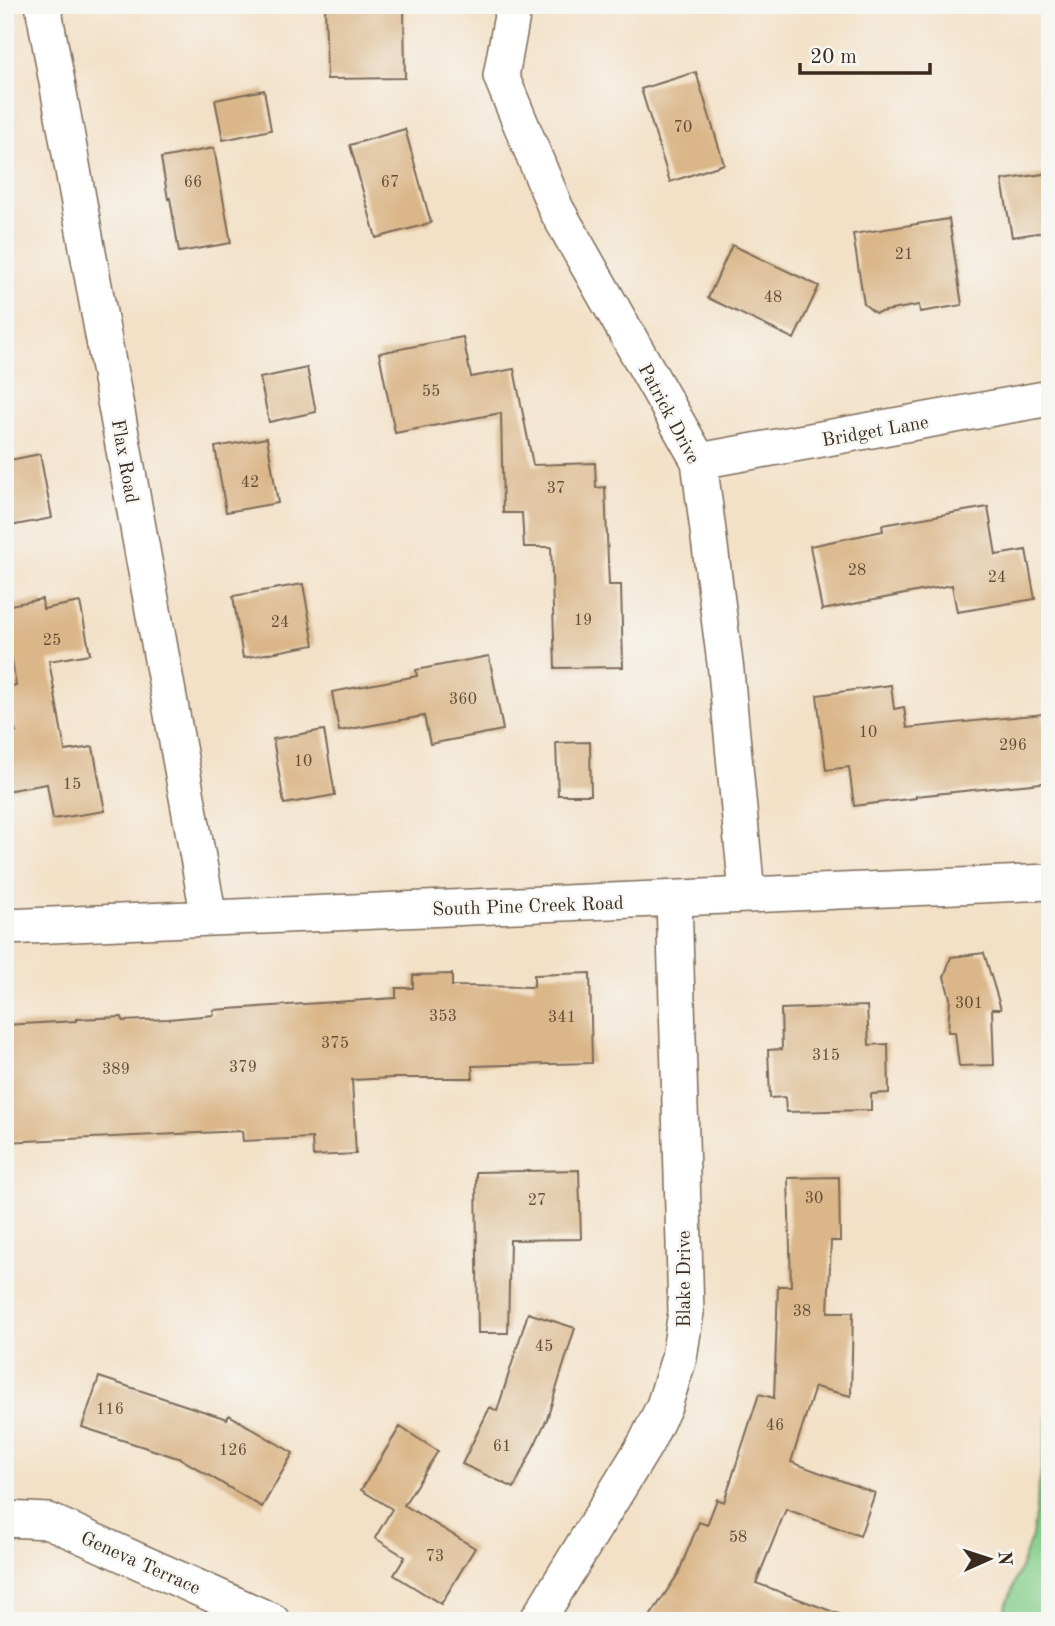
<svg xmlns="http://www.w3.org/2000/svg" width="1055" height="1626" font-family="'Old Standard TT',serif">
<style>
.green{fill:#85cf8c;stroke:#607c55;stroke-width:2}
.building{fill:#dab688}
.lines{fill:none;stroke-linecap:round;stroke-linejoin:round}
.minor-casing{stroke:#7b6a59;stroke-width:38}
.minor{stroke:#fff;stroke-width:35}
.labels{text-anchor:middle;stroke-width:5;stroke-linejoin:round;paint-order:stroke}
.number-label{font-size:16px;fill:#634d38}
.street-label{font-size:19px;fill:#3b2a1e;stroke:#f6f6f2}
</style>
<rect width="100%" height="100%" fill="#f6f6f2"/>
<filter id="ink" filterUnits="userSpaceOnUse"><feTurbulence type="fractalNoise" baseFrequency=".0143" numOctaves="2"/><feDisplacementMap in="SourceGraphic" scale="14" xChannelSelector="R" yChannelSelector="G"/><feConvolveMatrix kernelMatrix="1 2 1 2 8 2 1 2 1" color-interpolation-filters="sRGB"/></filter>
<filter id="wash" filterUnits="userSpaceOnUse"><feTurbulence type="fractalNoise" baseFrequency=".00686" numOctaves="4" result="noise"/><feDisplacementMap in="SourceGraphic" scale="28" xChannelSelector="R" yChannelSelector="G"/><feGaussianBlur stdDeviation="1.57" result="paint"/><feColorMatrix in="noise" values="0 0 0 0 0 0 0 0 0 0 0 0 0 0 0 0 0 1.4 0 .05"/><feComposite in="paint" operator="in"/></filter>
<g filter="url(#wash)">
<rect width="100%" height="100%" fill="#f3e1c7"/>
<!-- green -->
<path class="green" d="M 1050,1383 L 1050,1621 L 972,1621 L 976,1616 L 1003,1614 L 1032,1536 L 1046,1435 Z"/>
<g id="blocks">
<!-- building -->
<path class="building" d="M 325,5 L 404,5 L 405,78 L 327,79 Z
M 696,72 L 724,164 L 670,182 L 641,89 Z
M 264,90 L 271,130 L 223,140 L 215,100 Z
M 405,129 L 431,223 L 376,238 L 350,145 Z
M 214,148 L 231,243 L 179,252 L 170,198 L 168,199 L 161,158 Z
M 1050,173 L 1050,231 L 1012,237 L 1002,180 Z
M 949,219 L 962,305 L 920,312 L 919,305 L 875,313 L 864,304 L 853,234 Z
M 732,245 L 819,286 L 794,339 L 708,298 Z
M 463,337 L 471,377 L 514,369 L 533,465 L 595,463 L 596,488 L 605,487 L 609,585 L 621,585 L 623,667 L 555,668 L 551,547 L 524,547 L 522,513 L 503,513 L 501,413 L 395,433 L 379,353 Z
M 307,368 L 316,412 L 269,422 L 260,378 Z
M 267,438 L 278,503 L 226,512 L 215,447 Z
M 40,454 L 52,518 L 5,527 L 5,461 Z
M 988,507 L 996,555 L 1026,550 L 1035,599 L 957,612 L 952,585 L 822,610 L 810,546 L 883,531 L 882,525 Z
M 303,584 L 314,645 L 243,658 L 233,596 Z
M 42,599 L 43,609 L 80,602 L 90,654 L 49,661 L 65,751 L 93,747 L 105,811 L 53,819 L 47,784 L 5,791 L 5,735 L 16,733 L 8,687 L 16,685 L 5,618 L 5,606 Z
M 489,656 L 503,730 L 430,744 L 424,716 L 339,731 L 332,692 L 417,676 L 416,670 Z
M 891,685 L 894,709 L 904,707 L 907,728 L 1043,714 L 1050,782 L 916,796 L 916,798 L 854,806 L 849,767 L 826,770 L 817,695 Z
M 324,730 L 335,795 L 284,804 L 273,739 Z
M 590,742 L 591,795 L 558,795 L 556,743 Z
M 984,953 L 1001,1009 L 992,1009 L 994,1065 L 959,1066 L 955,1032 L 948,1032 L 950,998 L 944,977 L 951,957 Z
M 590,973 L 592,1063 L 472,1066 L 473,1078 L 392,1078 L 352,1080 L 356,1154 L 313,1156 L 312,1138 L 243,1141 L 242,1131 L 5,1142 L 5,1025 L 76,1021 L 76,1019 L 122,1017 L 123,1021 L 168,1019 L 214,1015 L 213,1010 L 396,998 L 396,988 L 413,988 L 413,975 L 452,974 L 452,986 L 534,987 L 534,975 Z
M 867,1006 L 869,1045 L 888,1044 L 889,1093 L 871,1094 L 871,1110 L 786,1112 L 785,1097 L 770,1098 L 768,1050 L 782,1049 L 781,1009 Z
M 579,1170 L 581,1239 L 510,1240 L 508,1333 L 478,1333 L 476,1172 Z
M 839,1177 L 840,1241 L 831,1241 L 828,1312 L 853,1312 L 851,1396 L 815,1387 L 791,1462 L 875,1493 L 860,1536 L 786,1509 L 756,1583 L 847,1617 L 847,1621 L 647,1621 L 678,1574 L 699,1522 L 707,1525 L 717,1499 L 724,1502 L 759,1394 L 774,1398 L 778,1286 L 791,1286 L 788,1178 Z
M 528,1313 L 575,1328 L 547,1419 L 514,1488 L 462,1464 L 490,1407 L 497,1411 Z
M 99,1377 L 227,1419 L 229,1415 L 293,1453 L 262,1507 L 181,1459 L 82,1427 Z
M 400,1427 L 438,1451 L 404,1505 L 475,1548 L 441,1604 L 394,1575 L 405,1557 L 375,1538 L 392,1509 L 361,1490 Z"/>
</g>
</g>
<g filter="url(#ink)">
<use href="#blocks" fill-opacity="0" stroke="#7b6a59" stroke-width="2"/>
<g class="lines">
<defs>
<path id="minor" d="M 43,5 L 209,918
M 514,5 L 501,76 L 556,209 L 699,461 L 726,671 L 747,894
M 699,461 L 1050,398
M 5,927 L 1050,882
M 5,1519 L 49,1521 L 272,1621
M 537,1621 L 646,1443 L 664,1406 L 679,1358 L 686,1312 L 674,899"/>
</defs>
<!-- minor casing -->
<use href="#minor" class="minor-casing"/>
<!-- minor -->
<use href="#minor" class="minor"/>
</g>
</g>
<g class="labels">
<!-- number labels -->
<g class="number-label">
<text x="683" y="132">70</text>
<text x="193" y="187">66</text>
<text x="390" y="187">67</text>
<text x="904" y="259">21</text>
<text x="773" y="302">48</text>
<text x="431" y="396">55</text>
<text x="250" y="487">42</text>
<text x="556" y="493">37</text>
<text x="857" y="575">28</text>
<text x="997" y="582">24</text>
<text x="583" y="625">19</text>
<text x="280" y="627">24</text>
<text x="52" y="645">25</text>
<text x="463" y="704">360</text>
<text x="868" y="737">10</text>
<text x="1013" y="750">296</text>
<text x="303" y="766">10</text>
<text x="72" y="789">15</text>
<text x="969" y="1008">301</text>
<text x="443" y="1021">353</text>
<text x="562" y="1022">341</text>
<text x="335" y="1048">375</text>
<text x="826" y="1060">315</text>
<text x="243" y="1072">379</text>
<text x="116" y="1074">389</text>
<text x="814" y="1203">30</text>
<text x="537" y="1205">27</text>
<text x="802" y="1316">38</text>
<text x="544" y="1351">45</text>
<text x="110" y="1414">116</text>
<text x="775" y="1430">46</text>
<text x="502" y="1451">61</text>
<text x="233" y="1455">126</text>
<text x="738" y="1542">58</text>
<text x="435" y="1561">73</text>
</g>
<!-- street labels -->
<g class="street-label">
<text transform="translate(670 413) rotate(62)" y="7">Patrick Drive</text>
<text transform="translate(875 430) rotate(-10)" y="7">Bridget Lane</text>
<text transform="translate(126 461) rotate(80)" y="7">Flax Road</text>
<text transform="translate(528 905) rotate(-2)" y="7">South Pine Creek Road</text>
<text transform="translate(683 1279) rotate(-90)" y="7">Blake Drive</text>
<text transform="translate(141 1562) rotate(24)" y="7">Geneva Terrace</text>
</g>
</g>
<!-- margin -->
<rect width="1055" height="1626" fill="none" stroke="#f6f6f2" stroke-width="28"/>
<!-- north arrow -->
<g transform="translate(989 1559) rotate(87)" stroke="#f6f6f2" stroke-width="5" paint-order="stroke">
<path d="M0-5L12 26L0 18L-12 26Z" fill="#3b2a1e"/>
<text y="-10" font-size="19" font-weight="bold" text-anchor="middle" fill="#3b2a1e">N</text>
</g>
<!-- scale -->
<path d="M800 63v10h130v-10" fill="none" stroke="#3b2a1e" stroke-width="3.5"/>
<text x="810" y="63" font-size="21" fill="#3b2a1e" stroke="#f6f6f2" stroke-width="5" paint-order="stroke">20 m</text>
</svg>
